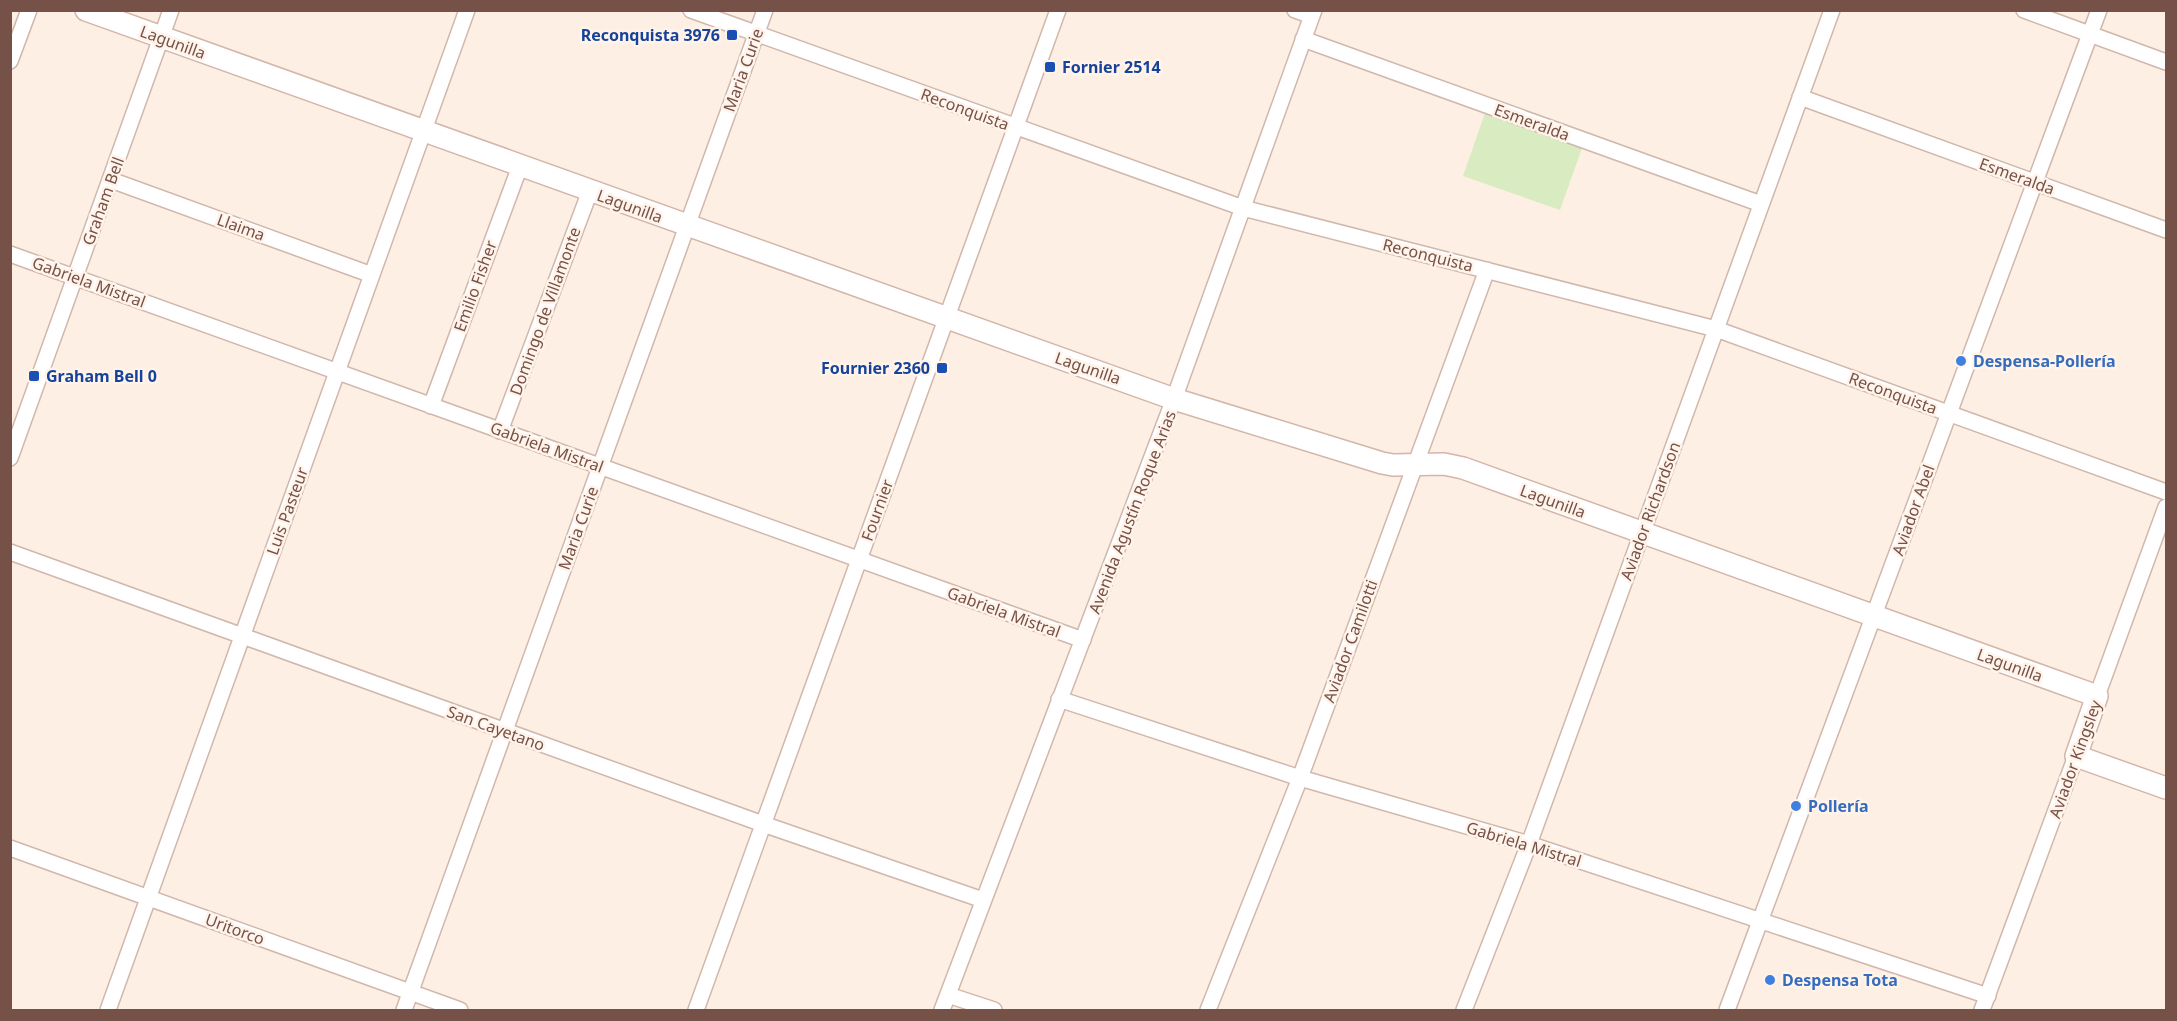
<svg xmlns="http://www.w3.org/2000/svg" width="2177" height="1021" font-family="'Noto Sans',sans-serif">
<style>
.green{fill:#d8ebc1}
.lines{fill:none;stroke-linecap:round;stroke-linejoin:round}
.street-casing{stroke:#d1b7ac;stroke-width:18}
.secondary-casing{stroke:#d4b5a9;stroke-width:24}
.street{stroke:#fff;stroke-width:15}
.secondary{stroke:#fff;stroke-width:21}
.transit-dot{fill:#1a4fb4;stroke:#fff3ea;stroke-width:2}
.shop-dot{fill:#3f7fe0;stroke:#fff3ea;stroke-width:2}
.labels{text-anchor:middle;stroke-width:5;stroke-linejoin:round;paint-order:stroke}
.transit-label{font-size:16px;font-weight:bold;fill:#164399;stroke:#fff3ea;text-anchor:end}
.street-label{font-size:16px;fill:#765148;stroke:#fff3ea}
.shop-label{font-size:16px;font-weight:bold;fill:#366cbe;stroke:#fff3ea;text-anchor:start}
</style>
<rect width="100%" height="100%" fill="#fdefe3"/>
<!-- green -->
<path class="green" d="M 1485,113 L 1582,148 L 1560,210 L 1463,176 Z"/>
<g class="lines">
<defs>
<path id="street" d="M 691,10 L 1243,208 L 1716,329 L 2166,492
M 1295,10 L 1312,16
M 2024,10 L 2166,62
M 1303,39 L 1761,204
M 10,61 L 29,10
M 1800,97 L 2166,230
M 111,180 L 372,275
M 10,254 L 1083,640
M 431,406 L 520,166
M 500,431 L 590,191
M 10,458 L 171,10
M 10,552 L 763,824 L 983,900
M 2097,696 L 2166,507
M 1059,699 L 1300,778 L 1529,844 L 1988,996
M 10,848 L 460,1010
M 948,995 L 994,1010
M 108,1010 L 467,10
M 404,1010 L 765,10
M 696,1010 L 1058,10
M 942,1010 L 1174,399 L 1314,10
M 1208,1010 L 1300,778 L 1487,270
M 1464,1010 L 1529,844 L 1832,10
M 1727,1010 L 2099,10
M 1982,1010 L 2076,756"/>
<path id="secondary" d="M 86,10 L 1174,399 L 1382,463 L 1393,465 L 1444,464 L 1463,468 L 2097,696 L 2076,756 L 2166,788"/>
</defs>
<!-- street casing -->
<use href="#street" class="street-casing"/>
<!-- secondary casing -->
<use href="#secondary" class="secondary-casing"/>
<!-- street -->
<use href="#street" class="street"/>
<!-- secondary -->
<use href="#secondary" class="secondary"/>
</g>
<!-- markers -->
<g class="transit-dot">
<rect x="726" y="29" width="12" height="12" rx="3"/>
<rect x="1044" y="61" width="12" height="12" rx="3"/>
<rect x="936" y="362" width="12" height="12" rx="3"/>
<rect x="28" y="370" width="12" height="12" rx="3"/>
</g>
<g class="shop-dot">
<circle cx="1961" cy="361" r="6"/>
<circle cx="1796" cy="806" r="6"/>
<circle cx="1770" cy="980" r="6"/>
</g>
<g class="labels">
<!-- transit labels -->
<g class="transit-label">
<text x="720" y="41">Reconquista 3976</text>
<text x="1062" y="73" text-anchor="start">Fornier 2514</text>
<text x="930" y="374">Fournier 2360</text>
<text x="46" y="382" text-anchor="start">Graham Bell 0</text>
</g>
<!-- street labels -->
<g class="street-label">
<text transform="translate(173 42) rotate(20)" y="6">Lagunilla</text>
<text transform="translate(743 70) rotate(-70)" y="6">Maria Curie</text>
<text transform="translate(965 109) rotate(20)" y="6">Reconquista</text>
<text transform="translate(1532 122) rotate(20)" y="6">Esmeralda</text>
<text transform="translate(2017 176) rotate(20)" y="6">Esmeralda</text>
<text transform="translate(103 201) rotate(-70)" y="6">Graham Bell</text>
<text transform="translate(630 206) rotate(20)" y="6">Lagunilla</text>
<text transform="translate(241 227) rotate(20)" y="6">Llaima</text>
<text transform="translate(1428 255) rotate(14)" y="6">Reconquista</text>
<text transform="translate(89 282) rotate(20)" y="6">Gabriela Mistral</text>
<text transform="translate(475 286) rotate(-70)" y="6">Emilio Fisher</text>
<text transform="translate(545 311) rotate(-70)" y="6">Domingo de Villamonte</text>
<text transform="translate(1088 368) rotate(19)" y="6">Lagunilla</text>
<text transform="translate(1893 393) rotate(20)" y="6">Reconquista</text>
<text transform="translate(547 447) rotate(20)" y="6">Gabriela Mistral</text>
<text transform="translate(1553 501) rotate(20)" y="6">Lagunilla</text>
<text transform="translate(877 510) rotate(-70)" y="6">Fournier</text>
<text transform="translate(1913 510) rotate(-70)" y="6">Aviador Abel</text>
<text transform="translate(287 511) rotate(-70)" y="6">Luis Pasteur</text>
<text transform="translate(1650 511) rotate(-70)" y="6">Aviador Richardson</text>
<text transform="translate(1132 512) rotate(-69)" y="6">Avenida Agustín Roque Arias</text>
<text transform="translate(578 528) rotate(-70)" y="6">Maria Curie</text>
<text transform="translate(1004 612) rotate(20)" y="6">Gabriela Mistral</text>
<text transform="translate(1350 641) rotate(-70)" y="6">Aviador Camilotti</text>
<text transform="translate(2010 665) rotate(20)" y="6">Lagunilla</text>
<text transform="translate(496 728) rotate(20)" y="6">San Cayetano</text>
<text transform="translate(2075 759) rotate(-70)" y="6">Aviador Kingsley</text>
<text transform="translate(1524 844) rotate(17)" y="6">Gabriela Mistral</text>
<text transform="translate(235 929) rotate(20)" y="6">Uritorco</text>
</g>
<!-- shop labels -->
<g class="shop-label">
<text x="1973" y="367">Despensa-Pollería</text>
<text x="1808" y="812">Pollería</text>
<text x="1782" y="986">Despensa Tota</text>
</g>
</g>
<!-- border -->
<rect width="2177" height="1021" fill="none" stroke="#765148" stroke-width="24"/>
</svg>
